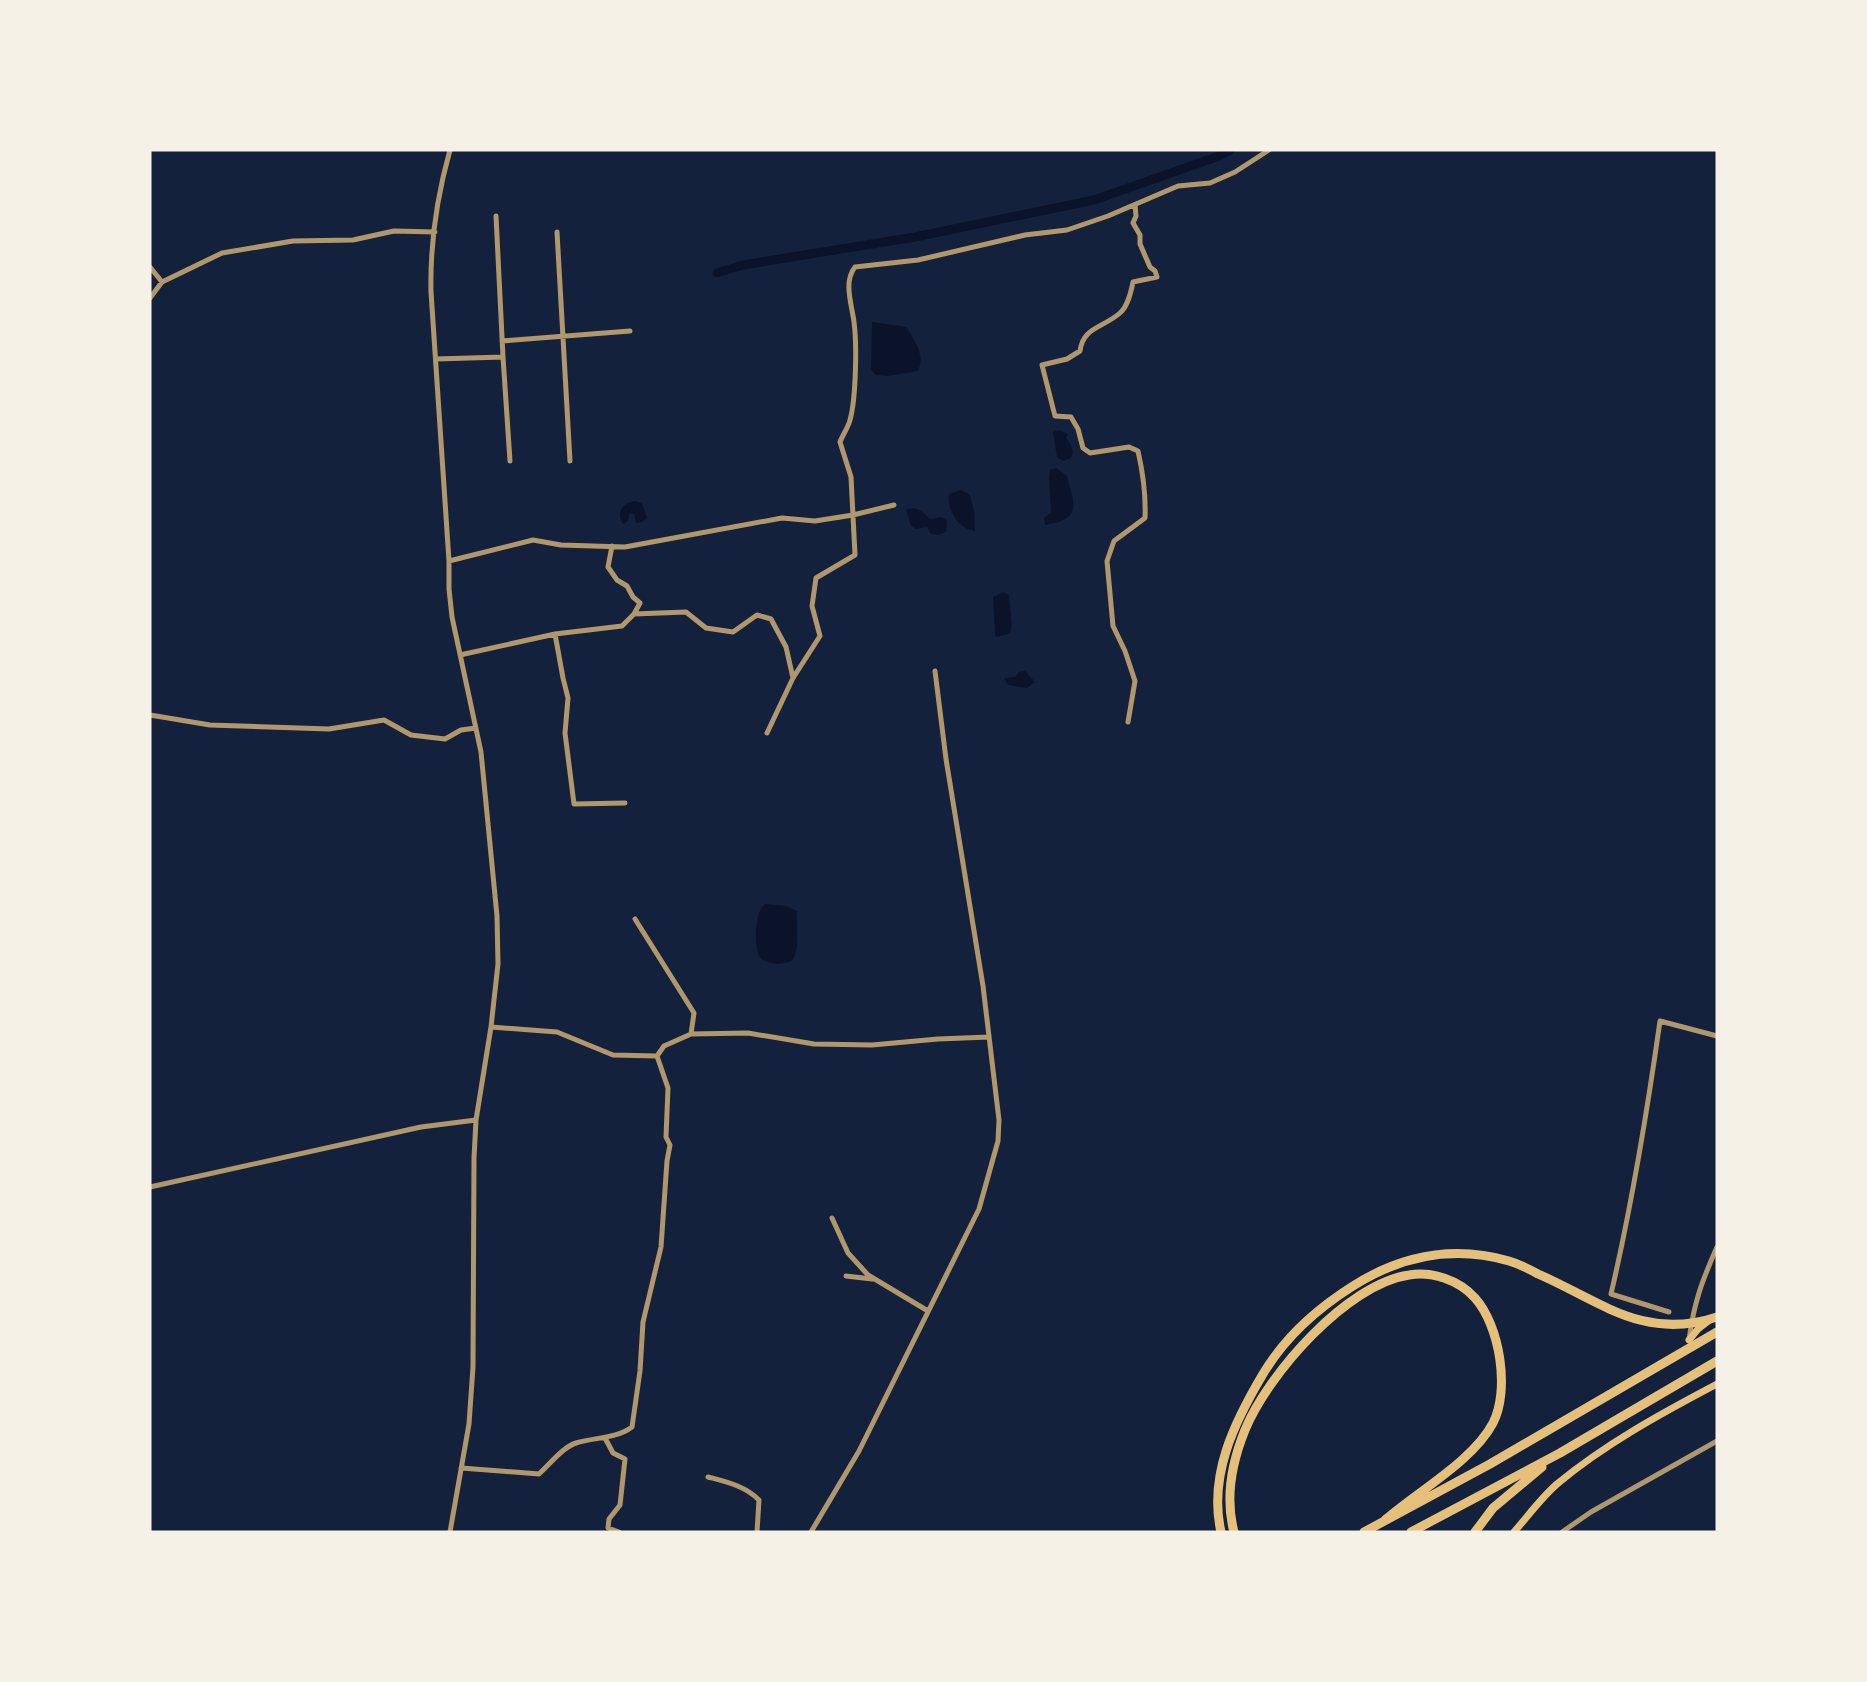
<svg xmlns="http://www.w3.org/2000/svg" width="1867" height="1682" font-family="'Alegreya Sans',sans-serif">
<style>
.water{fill:#0b132b}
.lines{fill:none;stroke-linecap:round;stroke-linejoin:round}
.canal{stroke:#0b132b;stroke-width:9}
.minor{stroke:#b1986c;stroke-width:5}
.secondary{stroke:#e5c07b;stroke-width:7}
.motorway{stroke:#e5c07b;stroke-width:9}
</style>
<rect width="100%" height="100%" fill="#14213d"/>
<!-- water -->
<path class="water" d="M 872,322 L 907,327 C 914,342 926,354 918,371 L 888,376 L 876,375 L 871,369 Z
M 1059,430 L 1068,434 L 1066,438 C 1071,444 1075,451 1071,458 L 1063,461 L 1057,457 L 1053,432 Z
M 1056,468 L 1067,476 C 1075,506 1082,519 1045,525 L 1044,518 L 1051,513 L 1049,478 L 1050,470 Z
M 961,490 L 970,495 L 974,510 L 975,531 C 958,529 947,510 949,494 Z
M 635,501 L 642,503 L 647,518 L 642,522 L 636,523 L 634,514 L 630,513 L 628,521 L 623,524 C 616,512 622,503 635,501 Z
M 914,508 L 921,511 L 930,519 L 942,517 L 947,521 L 946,532 L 938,535 L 931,534 L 927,527 L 916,529 L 911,526 L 906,509 Z
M 1003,592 L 1009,595 L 1012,626 L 1010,633 L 997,637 L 995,636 L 993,597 Z
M 1025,671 L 1035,682 L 1027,688 L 1008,685 L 1004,678 L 1015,677 L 1019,672 Z
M 765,904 L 787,906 L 797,911 C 797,921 800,956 791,961 C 787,963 780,964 777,964 C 771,963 764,962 760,957 C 753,947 755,911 765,904 Z"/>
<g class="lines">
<!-- canal -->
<path class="canal" d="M 717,273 L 743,265 L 915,237 L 1094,200 L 1219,156 L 1230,150"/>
<!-- minor -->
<path class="minor" d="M 557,232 L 570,461
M 150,267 L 162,282
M 150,298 L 162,282 L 222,253 L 293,241 L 353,240 L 394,231 L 435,232
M 502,341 L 630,331
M 503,357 L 510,461
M 436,359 L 503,357 L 496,216
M 449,561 L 533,540 L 561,545 L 625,547 L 782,518 L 815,521 L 853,515 L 894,505
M 634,614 L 686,612 L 706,628 L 733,632 L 757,615 L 771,619 L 786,647 L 793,678 L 767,733
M 555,634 L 563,678 L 568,698 L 565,733 L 574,804 L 625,803
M 460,655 L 555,634 L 622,626 L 634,614 L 640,603 L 633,597 L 627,586 L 617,580 L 608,567 L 612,546
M 793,678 L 820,636 L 812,606 L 816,578 L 855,555 L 851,477 L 840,442 C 843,434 848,428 850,420 C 856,399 857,344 854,322 C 852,305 843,282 855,267 L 918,260 L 1025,235 L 1067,230 L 1108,216 L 1178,186 L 1210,183 L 1235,172 L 1269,150
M 150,715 L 210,725 L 329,729 L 384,720 L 411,735 L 445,739 L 461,730 L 476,728
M 1128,722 L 1135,681 L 1125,651 L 1113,626 L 1107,561 L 1114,541 L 1145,518 C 1146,495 1143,473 1138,451 L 1129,447 L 1090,453 L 1083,448 L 1078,429 L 1071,417 L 1055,416 L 1042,365 L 1067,359 L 1080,351 C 1083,327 1103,328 1120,313 C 1128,306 1131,292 1133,282 L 1157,277 L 1155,271 L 1150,267 L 1140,244 L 1140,235 L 1133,223 L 1136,216 L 1135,205
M 635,919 L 694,1013 L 691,1034 L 664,1046 L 657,1056
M 691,1034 L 748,1033 L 814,1044 L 872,1045 L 938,1039 L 989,1037
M 150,1187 L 421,1127 L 476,1120
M 832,1218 L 848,1253 L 868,1275 L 928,1311
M 846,1276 L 872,1279
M 1669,1312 L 1611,1294 C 1632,1204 1647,1113 1660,1021 L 1717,1036
M 1689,1340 C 1694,1302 1702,1281 1717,1247
M 605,1438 L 613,1453 L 625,1459 L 620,1505 L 609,1519 L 608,1528 L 619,1532
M 461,1468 L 539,1474 C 550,1464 563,1447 576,1443 C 595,1437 616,1439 632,1427 L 640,1371 L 643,1322 L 661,1247 L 667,1161 L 670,1145 L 666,1137 L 668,1088 L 657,1056 L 613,1055 L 557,1032 L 491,1027
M 708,1477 C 727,1482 745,1486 759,1500 L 757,1532
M 450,1532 L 469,1424 L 473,1367 L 474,1158 L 476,1120 L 491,1027 L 498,964 L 497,916 L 481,752 L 452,617 L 449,589 L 449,561 L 431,292 C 430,245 437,196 450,150
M 811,1532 L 859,1451 L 979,1209 L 998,1141 L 999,1120 L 983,986 L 946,759 L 935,671
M 1562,1532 L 1591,1512 L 1717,1441"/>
<!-- secondary -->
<path class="secondary" d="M 1689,1340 L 1698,1329 L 1711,1319
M 1514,1532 C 1528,1516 1541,1498 1557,1484 C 1605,1444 1662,1413 1717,1384"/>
<!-- motorway -->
<path class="motorway" d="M 1221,1532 C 1208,1475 1235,1421 1263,1374 C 1285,1337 1318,1308 1353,1286 C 1402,1255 1453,1245 1509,1261 C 1519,1264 1529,1269 1538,1274 C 1602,1302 1644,1341 1717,1317
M 1234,1532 C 1225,1498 1232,1462 1245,1430 C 1268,1374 1347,1284 1409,1275 C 1432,1271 1459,1280 1475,1298 C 1500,1326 1510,1390 1493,1423 C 1473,1461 1418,1491 1385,1520
M 1364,1532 L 1490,1464 L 1717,1332
M 1411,1532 L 1560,1453 L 1717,1361
M 1475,1532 L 1493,1508 L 1542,1467"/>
</g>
<!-- border -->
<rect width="1867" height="1682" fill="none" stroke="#f6f1e7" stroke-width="303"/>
</svg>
